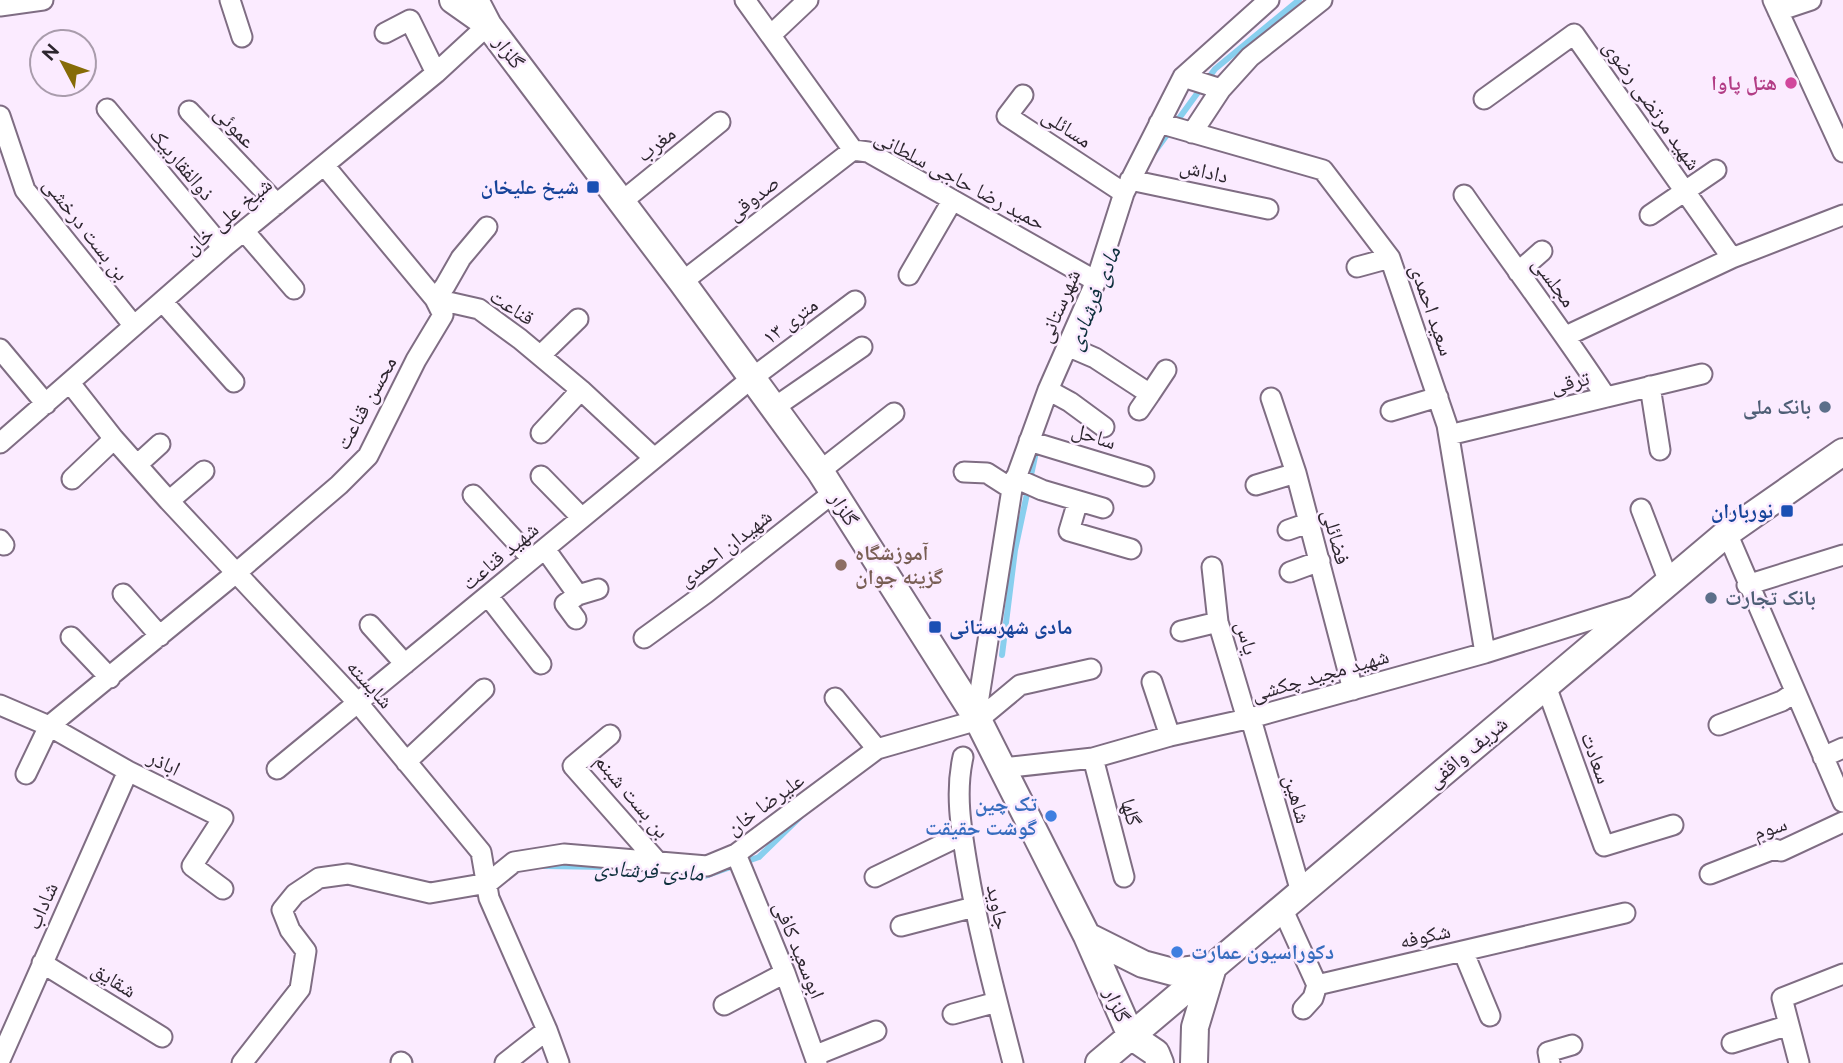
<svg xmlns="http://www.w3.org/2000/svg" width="1843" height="1063" font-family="Raleway,'Noto Naskh Arabic',sans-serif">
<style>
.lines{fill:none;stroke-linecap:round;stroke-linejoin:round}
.stream{stroke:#88cfee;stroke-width:6}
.minor-casing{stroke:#7f6d83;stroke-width:23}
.secondary-casing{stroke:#7f6d83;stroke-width:30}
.minor{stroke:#fff;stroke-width:19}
.secondary{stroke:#fff;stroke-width:26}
.hotel-dot{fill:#d1479c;stroke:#fbebff;stroke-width:2.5}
.transit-dot{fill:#1a4fb4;stroke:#fbebff;stroke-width:2.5}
.service-dot{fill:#5c6f8a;stroke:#fbebff;stroke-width:2.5}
.education-dot{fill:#8d6e63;stroke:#fbebff;stroke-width:2.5}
.shop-dot{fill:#3f7fe0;stroke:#fbebff;stroke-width:2.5}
.labels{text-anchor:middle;stroke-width:5;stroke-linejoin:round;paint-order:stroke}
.street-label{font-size:21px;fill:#2d262f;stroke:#fbebff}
.hotel-label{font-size:21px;font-weight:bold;fill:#b23c85;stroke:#fbebff;text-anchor:end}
.transit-label{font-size:21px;font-weight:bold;fill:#164399;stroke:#fbebff;text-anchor:end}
.service-label{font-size:21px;font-weight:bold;fill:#4e5e75;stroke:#fbebff;text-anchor:end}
.education-label{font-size:21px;font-weight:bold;fill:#785e54;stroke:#fbebff;text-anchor:start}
.shop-label{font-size:21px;font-weight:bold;fill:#366cbe;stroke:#fbebff;text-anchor:end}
.water-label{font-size:23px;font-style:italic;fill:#0d2f3c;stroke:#fbebff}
</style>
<rect width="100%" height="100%" fill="#fbebff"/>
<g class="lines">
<!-- stream -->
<path class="stream" d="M 1153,154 L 1215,69 L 1299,0
M 1002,655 L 1015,550 L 1037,447
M 544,866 L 607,867
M 680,873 L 705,876 L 759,857 L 800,817"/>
<defs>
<path id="minor" d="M 230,0 L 242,37
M 745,0 L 853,150 L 868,152 L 1096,281
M 1773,0 L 1843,152
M 0,6 L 43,0
M 1778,11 L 1811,0
M 385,33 L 410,20 L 436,73
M 772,34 L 808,0
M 1183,77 L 1221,89
M 1023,95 L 1007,116 L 1124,193
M 1484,99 L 1574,34 L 1732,258
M 107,109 L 223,248
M 189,111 L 277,204
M 0,116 L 25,190 L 134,326
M 1159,123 L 1323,170 L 1390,258 L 1447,425 L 1485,653
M 1192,133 L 1221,89 L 1250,57 L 1322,0
M 324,165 L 435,299 L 479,309 L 520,339 L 581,390 L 654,458
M 1130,180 L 1268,209
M 1464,195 C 1511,263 1561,328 1606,397
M 620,203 L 720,122
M 1650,215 L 1716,170
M 245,232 L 294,289
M 1357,267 L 1390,258
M 1518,272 L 1542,251
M 909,275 L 952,201
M 682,282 L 853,150
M 163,302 L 234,382
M 1566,336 L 1732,258 L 1843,215
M 1067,346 L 1095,358 L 1150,394 L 1166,370
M 0,349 L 46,404
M 541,355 L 578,319
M 70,383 L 114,439 L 169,501 L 358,703 L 481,852 L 489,898 L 547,1030 L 559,1063
M 1650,386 L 1660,450
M 1048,390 L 1070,402 L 1104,427
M 1271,398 L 1296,473 L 1353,690
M 775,407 L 862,347
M 1139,410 L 1150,394
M 1391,411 L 1438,397
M 541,433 L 581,390
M 1449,435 L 1702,374
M 1029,441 L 1144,476
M 0,443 L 223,248 L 436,73 L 488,25
M 138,464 L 160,444
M 820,471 L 894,413
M 964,472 L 987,473 L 1012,489
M 541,476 L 582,518
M 1015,478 L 1042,490 L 1103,508
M 72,479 L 114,439
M 1256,485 L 1296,473
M 473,495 L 532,559
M 169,501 L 204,471
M 1078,501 L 1069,531 L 1131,549
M 1641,509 L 1669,582
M 1288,530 L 1308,523
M 1727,533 L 1843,802
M 0,540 L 4,545
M 545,549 L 578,595 L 565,604 L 576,619
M 1212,567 L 1218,622 L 1247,719 L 1253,726 L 1301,892
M 1290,572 L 1320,561
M 1747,585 L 1843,555
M 123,594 L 160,636
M 578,595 L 598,589
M 488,596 L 541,664
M 370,625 L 405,664
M 1181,631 L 1218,622
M 71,637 L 110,678
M 644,638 L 706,593 L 833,493
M 1152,682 L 1170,736
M 1546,686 L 1604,846 L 1673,825
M 835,698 L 877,749
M 0,705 L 49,726 L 128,771 L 223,818 L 192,866 L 223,889
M 976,716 L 1012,489 L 1048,390 L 1096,281 L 1124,193 L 1183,77 L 1269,0
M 1719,725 L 1782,701 L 1795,692
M 610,735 L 573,766 L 656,860
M 963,757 C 955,793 961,828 967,864 C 978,931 996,997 1013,1063
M 1823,757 L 1843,748
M 1093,758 L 1124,877
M 406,762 L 484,689
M 1003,768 L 1093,758 L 1170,736 L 1247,719 L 1485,653 L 1635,606
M 277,769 L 752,378 L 855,301
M 26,774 L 49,726 L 236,573 L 339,485 L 368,456 L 416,360 L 443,315 L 435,299 L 445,286 L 461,258 L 487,227
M 736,854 L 785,973 L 817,1063
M 1710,874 L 1774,849 L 1781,851 L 1843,822
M 875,877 L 962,835
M 1282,908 L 1317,985
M 901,926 L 974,907
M 1463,951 L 1490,1016
M 42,963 L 162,1037
M 1317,985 L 1625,913
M 724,1005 L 785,973
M 1303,1009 L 1313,998 L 1317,985
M 953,1014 L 997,1002
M 1732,1043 L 1789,1025
M 816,1055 L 876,1031
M 0,1060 L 128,771
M 401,1062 L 402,1063
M 242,1063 L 300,989 L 306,951 L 290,930 L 282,910 L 295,894 L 319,878 L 348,874 L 430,893 L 488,883 L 514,862 L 564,854 L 707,866 L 736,854 L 877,749 L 978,720 L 1020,685 L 1091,669
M 505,1063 L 547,1030
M 1550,1063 L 1548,1052 L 1572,1045
M 1799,1063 L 1782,998 L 1843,974"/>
<path id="secondary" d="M 453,0 L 487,24
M 475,0 L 488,25 L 682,282 L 820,471 L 978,720 L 1087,936 L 1131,1036 L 1156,1053 L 1160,1063
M 1087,936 L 1143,964 L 1173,972 L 1213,967 L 1195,1027 L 1194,1063
M 1099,1063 L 1727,533 L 1843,452"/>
</defs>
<!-- minor casing -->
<use href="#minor" class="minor-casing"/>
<!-- secondary casing -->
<use href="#secondary" class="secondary-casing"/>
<!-- minor -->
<use href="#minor" class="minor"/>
<!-- secondary -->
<use href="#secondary" class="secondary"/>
</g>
<!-- markers -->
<circle class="hotel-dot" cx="1791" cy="83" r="7"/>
<g class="transit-dot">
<rect x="586" y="180" width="14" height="14" rx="3.5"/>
<rect x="1780" y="504" width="14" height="14" rx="3.5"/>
<rect x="928" y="620" width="14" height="14" rx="3.5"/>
</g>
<g class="service-dot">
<circle cx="1825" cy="407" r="7"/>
<circle cx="1711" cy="598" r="7"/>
</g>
<circle class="education-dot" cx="841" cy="565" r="7"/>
<g class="shop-dot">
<circle cx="1051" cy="816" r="7"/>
<circle cx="1177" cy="952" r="7"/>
</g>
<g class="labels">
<!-- street labels -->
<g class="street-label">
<text transform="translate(509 52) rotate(53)" y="7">گلزار</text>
<text transform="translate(1652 105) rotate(55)" y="7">شهید مرتضی رضوی</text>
<text transform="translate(235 127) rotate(47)" y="7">عموئی</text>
<text transform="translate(1067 128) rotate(33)" y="7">مسائلی</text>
<text transform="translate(656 144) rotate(-39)" y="7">مغرب</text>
<text transform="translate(182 164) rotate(50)" y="7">ذوالفقاربیک</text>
<text transform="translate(1204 171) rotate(13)" y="7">داداش</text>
<text transform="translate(960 180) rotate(28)" y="7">حمید رضا حاجی سلطانی</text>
<text transform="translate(753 198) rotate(-38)" y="7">صدوقی</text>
<text transform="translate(228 216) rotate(-40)" y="7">شیخ علی خان</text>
<text transform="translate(86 229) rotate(52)" y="7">بن بست درخشی</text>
<text transform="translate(1554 282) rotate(53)" y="7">مجلسی</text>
<text transform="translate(1059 306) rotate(-67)" y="7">شهرستانی</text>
<text transform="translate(512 307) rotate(33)" y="7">قناعت</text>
<text transform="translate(1432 310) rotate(71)" y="7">سعید احمدی</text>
<text transform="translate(790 321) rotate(-37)" y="7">۱۳ متری</text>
<text transform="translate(1570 382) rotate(-13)" y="7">ترقی</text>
<text transform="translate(366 403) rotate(-61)" y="7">محسن قناعت</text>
<text transform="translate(1094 436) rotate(18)" y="7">ساحل</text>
<text transform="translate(844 509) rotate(58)" y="7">گلزار</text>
<text transform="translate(1336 537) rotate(75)" y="7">فضائلی</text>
<text transform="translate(725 548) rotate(-38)" y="7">شهیدان احمدی</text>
<text transform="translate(500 556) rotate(-40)" y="7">شهید قناعت</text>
<text transform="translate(1247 638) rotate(75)" y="7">یاس</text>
<text transform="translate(1320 675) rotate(-16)" y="7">شهید مجید چکشی</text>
<text transform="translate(370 684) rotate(48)" y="7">شایسته</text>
<text transform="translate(1467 752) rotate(-40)" y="7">شریف واقفی</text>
<text transform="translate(1596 758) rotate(70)" y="7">سعادت</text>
<text transform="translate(164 763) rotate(26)" y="7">اباذر</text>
<text transform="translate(632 796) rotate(50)" y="7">بن بست شبنم</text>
<text transform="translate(1297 799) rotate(74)" y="7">شاهین</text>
<text transform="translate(765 804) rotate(-36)" y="7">علیرضا خان</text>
<text transform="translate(1131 812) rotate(75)" y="7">گلها</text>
<text transform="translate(1770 828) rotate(-18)" y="7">سوم</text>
<text transform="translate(42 906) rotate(-66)" y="7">شاداب</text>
<text transform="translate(998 907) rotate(78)" y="7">جاوید</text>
<text transform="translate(1425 936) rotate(-13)" y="7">شکوفه</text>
<text transform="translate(799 950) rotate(68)" y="7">ابوسعید کافی</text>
<text transform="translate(114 980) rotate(32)" y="7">شقایق</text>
<text transform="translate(1117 1005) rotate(66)" y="7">گلزار</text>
</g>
<!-- hotel labels -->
<g class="hotel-label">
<text x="1777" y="90">هتل پاوا</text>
</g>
<!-- transit labels -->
<g class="transit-label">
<text x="579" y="194">شیخ علیخان</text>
<text x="1773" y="518">نورباران</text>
<text x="949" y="634" text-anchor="start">مادی شهرستانی</text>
</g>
<!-- service labels -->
<g class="service-label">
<text x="1811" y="414">بانک ملی</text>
<text x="1725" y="605" text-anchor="start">بانک تجارت</text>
</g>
<!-- education labels -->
<g class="education-label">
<text x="855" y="560">آموزشگاه<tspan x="855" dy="24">گزینه جوان</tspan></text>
</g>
<!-- shop labels -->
<g class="shop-label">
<text x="1037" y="811">تک چین<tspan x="1037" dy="24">گوشت حقیقت</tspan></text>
<text x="1191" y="959" text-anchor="start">دکوراسیون عمارت</text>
</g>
<!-- water labels -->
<g class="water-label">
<text transform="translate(1093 298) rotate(-68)" y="8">مادی فرشادی</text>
<text transform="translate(649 870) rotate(3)" y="8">مادی فرشادی</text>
</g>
</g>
<!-- north arrow -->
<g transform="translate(63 63) rotate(311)"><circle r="33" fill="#fbebff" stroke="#a99cac" stroke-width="2"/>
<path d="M0-5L12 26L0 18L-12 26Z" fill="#866b07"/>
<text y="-10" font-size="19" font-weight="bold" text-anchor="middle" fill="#2d262f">N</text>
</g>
</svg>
